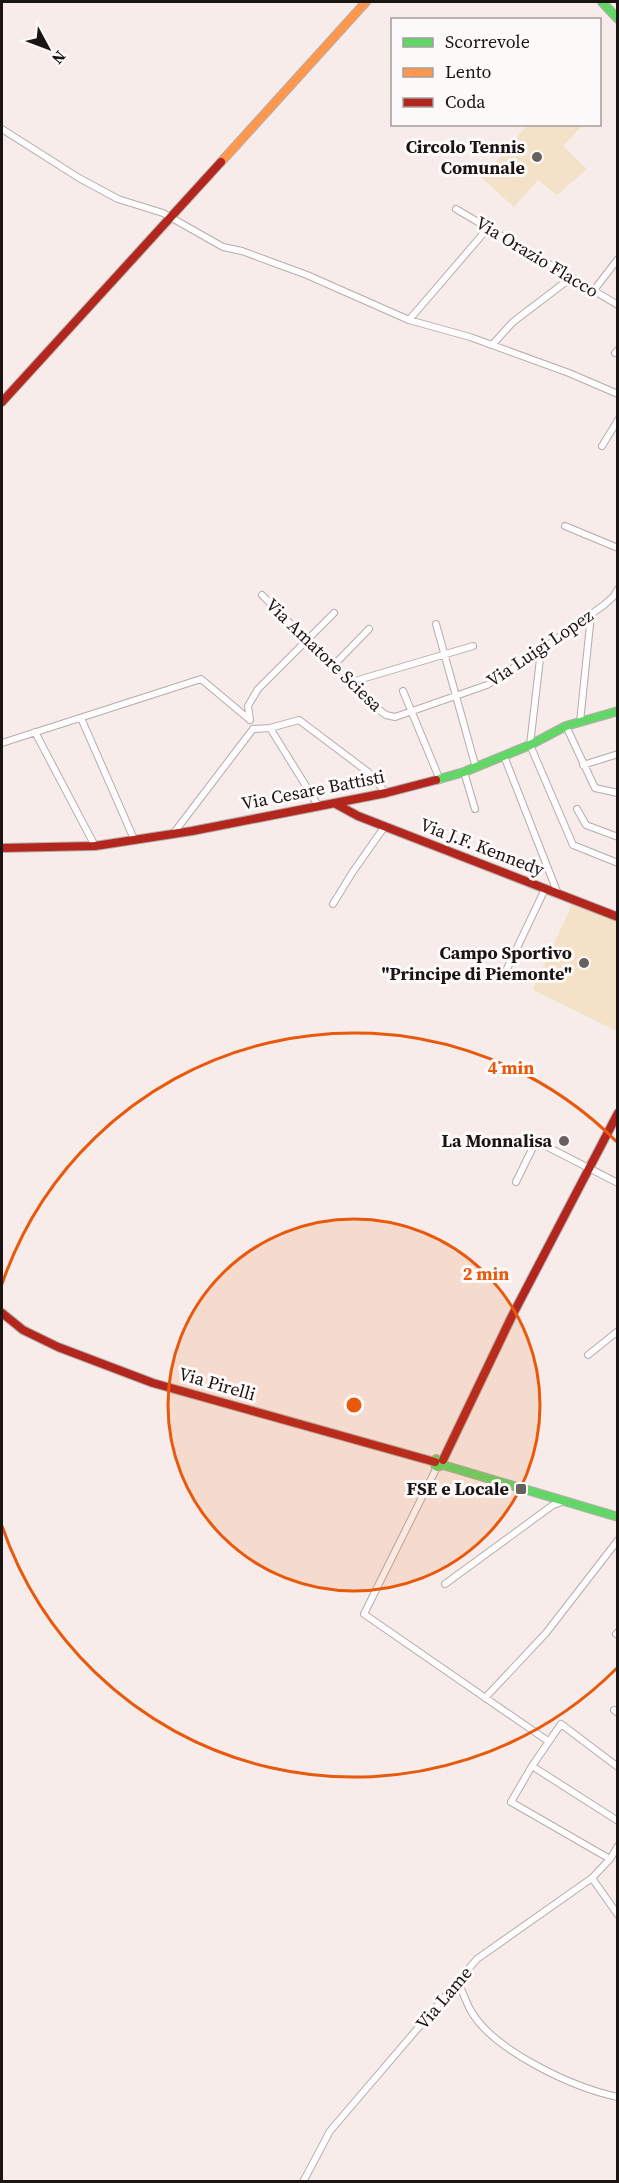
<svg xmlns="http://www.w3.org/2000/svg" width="619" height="2183" font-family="'Source Serif 4',serif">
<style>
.green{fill:#f3e2c8}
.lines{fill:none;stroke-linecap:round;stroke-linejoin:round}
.street-casing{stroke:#b5adab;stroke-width:8}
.fast-casing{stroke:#b5adab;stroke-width:10}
.slow-casing{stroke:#b5adab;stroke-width:10}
.jam-casing{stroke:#b5adab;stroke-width:10}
.street{stroke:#fefcfc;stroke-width:6}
.fast{stroke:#63d668;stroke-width:8}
.slow{stroke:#ff974d;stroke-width:8}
.jam{stroke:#b3261e;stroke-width:8}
.ring{fill:none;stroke:#e8590c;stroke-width:3}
.poi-dot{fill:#67605e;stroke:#fefaf9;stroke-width:2}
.labels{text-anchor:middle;stroke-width:6;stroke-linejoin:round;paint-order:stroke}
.poi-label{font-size:18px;font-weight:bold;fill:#1a1413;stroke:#fefaf9;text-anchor:end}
.street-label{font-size:18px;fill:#1a1413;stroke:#fefaf9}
.centre{fill:#e8590c;stroke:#fefaf9;stroke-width:3}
.ring-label{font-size:18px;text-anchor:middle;font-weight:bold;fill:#e8590c;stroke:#fefaf9;stroke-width:6;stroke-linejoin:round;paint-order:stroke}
</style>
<rect width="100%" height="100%" fill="#f7ecea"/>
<!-- green -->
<path class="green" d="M 528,124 L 583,125 L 563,146 L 587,169 L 557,195 L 538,180 L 514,207 L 482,178 Z
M 572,904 L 617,921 L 617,1031 L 533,990 Z"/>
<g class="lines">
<defs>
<path id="street" d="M 2,129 L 79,178 L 118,199 L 163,213 L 223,247 L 242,251 L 307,275 L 409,320 L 470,337 L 569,373 L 618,394
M 456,209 L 618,305
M 594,290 L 618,259
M 409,320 L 488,228
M 492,345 L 513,322 L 572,277
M 615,353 L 618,350
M 602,446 L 618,420
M 565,526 L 618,548
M 262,595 L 367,701 L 386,715 L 395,717 L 487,685 L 541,650 L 604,605 L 614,596 L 618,589
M 436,624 L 476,768
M 541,650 L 530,745 L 573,845 L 618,863
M 332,667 L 369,629
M 348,683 L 473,646
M 403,691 L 440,780
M 81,718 L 134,839
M 250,720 L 248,706 L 258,689 L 334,613
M 580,722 L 591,615
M 566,726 L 595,788 L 618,793
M 270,728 L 319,807
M 253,729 L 270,728 L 299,720 L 368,772 L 386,793
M 35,732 L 95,846
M 2,743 L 201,679 L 250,720
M 504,756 L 558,894
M 583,765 L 618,754
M 464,772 L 475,809
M 577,809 L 586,825 L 618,837
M 173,834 L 253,729
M 333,904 L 352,873 L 385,826
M 505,973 L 545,889
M 516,1182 L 536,1141 L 618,1183
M 588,1355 L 618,1331
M 437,1467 L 364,1614 L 548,1741
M 445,1584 L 553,1505 L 565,1501
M 616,1634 L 618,1632
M 485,1698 L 546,1633 L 618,1540
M 614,1710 L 618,1713
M 532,1766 L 618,1821
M 610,1859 L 511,1802 L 532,1766 L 561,1724 L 618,1767
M 592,1878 L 618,1915
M 458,1981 C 462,1991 466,2002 471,2011 C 494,2051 574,2088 618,2097
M 303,2182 L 330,2131 L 477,1959 L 592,1878 L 610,1859 L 618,1846"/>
<path id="fast" d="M 602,2 L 618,19
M 436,780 L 464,772 L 530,745 L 566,726 L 618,711
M 436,1459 L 435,1465 L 437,1467 L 443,1465 L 618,1517"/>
<path id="slow" d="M 221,162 L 366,2"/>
<path id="jam" d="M 2,402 L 221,162
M 336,804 L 358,816 L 618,917
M 2,848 L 95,846 L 192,831 L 386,793 L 436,780
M 2,1313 L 23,1330 L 58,1347 L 153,1383 L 435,1462
M 443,1460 L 512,1316 L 618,1113"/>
</defs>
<!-- street casing -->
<use href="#street" class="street-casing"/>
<!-- fast casing -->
<use href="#fast" class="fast-casing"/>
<!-- slow casing -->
<use href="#slow" class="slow-casing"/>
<!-- jam casing -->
<use href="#jam" class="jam-casing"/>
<!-- street -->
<use href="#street" class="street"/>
<!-- fast -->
<use href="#fast" class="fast"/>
<!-- slow -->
<use href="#slow" class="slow"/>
<!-- jam -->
<use href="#jam" class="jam"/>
</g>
<!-- distance rings -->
<circle cx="354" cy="1405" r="186" fill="#e8590c" fill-opacity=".12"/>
<g class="ring">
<circle cx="354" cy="1405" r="186"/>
<path d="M617 1668A372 372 0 0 1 2 1526M2 1284A372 372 0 0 1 617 1142"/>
</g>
<!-- markers -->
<g class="poi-dot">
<circle cx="537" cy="157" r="6"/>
<circle cx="584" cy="963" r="6"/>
<circle cx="564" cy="1141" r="6"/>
<rect x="515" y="1483" width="12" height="12" rx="3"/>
</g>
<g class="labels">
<!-- poi labels -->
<g class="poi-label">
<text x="525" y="153">Circolo Tennis<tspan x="525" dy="21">Comunale</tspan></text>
<text x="572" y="959">Campo Sportivo<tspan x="572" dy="21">"Principe di Piemonte"</tspan></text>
<text x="552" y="1147">La Monnalisa</text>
<text x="509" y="1495">FSE e Locale</text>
</g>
<!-- street labels -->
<g class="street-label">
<text transform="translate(537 257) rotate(31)" y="6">Via Orazio Flacco</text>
<text transform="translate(540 648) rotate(-34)" y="6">Via Luigi Lopez</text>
<text transform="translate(324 655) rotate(44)" y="6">Via Amatore Sciesa</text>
<text transform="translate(313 790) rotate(-11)" y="6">Via Cesare Battisti</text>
<text transform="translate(482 847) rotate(21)" y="6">Via J.F. Kennedy</text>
<text transform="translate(217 1384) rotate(16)" y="6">Via Pirelli</text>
<text transform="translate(444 1998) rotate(-50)" y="6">Via Lame</text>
</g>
</g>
<circle cx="354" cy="1405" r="9" class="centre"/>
<g class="ring-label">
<text x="511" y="1074">4 min</text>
<text x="486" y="1280">2 min</text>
</g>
<!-- border -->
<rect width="619" height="2183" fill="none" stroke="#1a1413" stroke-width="6"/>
<!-- legend -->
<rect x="391" y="18" width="210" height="108" fill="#fefaf9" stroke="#a39e9d" stroke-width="1.5"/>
<rect x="403" y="38" width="30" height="9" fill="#63d668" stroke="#a39e9d" stroke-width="1.5"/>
<text x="445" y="48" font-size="18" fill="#1a1413">Scorrevole</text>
<rect x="403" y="68" width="30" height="9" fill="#ff974d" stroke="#a39e9d" stroke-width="1.5"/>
<text x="445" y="78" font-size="18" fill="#1a1413">Lento</text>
<rect x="403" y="98" width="30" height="9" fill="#b3261e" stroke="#a39e9d" stroke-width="1.5"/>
<text x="445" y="108" font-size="18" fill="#1a1413">Coda</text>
<!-- north arrow -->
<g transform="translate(48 48) rotate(131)" stroke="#fefaf9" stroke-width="4.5" paint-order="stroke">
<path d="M0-4.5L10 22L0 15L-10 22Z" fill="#1a1413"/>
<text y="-9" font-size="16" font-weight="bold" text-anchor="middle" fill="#1a1413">N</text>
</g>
</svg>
